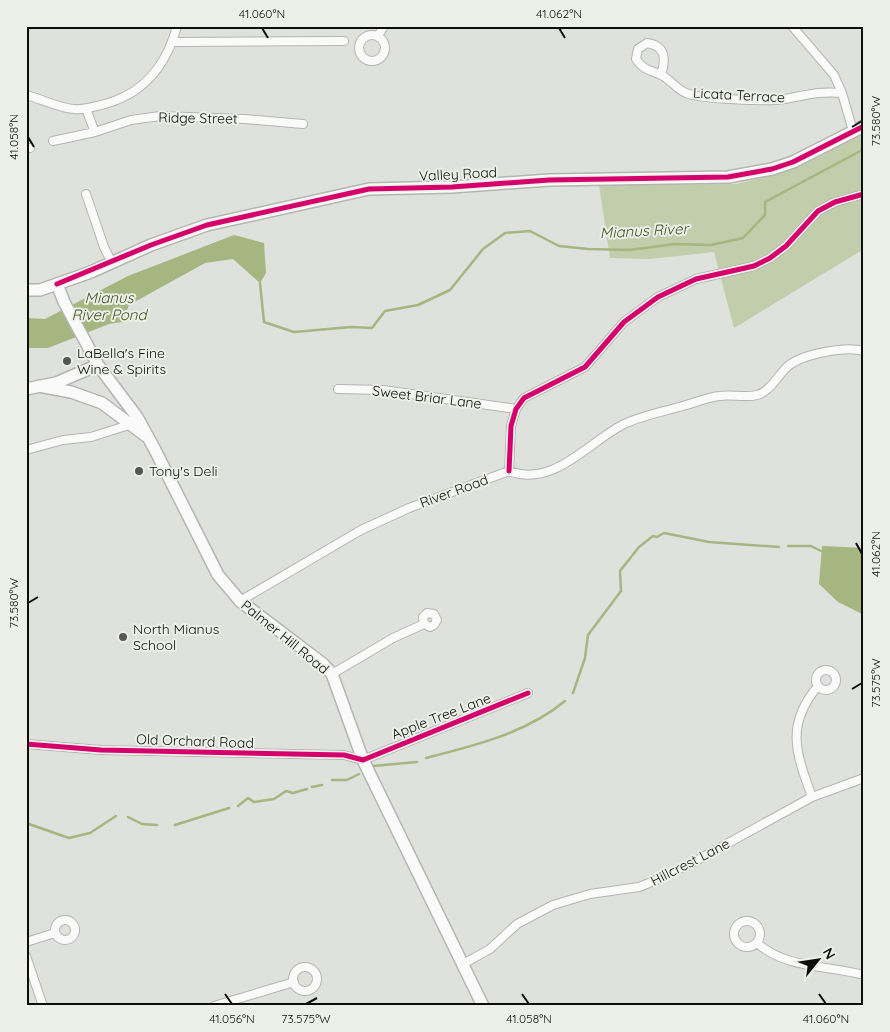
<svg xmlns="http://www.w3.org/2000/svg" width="890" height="1032" font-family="Quicksand,sans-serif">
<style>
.green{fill:#c1cdab}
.water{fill:#a5b680}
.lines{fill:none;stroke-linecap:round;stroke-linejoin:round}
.stream{stroke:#a5b680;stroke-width:2.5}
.street-casing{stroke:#b4b5b2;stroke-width:10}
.secondary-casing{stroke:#b4b5b2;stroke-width:14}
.street{stroke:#fafafa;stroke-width:8}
.secondary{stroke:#fafafa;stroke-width:11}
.cycleway-casing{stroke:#edefe9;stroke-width:8}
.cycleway{stroke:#d6006c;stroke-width:5}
.ticks{fill:none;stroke:#0e0f0d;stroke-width:2}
.poi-dot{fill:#575856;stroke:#edefe9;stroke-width:2}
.labels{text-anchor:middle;stroke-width:4;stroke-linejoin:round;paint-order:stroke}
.street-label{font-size:14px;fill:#0e0f0d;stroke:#edefe9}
.poi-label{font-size:14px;fill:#0e0f0d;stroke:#edefe9;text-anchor:start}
.water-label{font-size:15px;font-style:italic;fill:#45541e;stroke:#edefe9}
.neatline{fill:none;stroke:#0e0f0d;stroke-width:2}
.ticks-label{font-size:12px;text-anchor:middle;fill:#0e0f0d}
</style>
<rect width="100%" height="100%" fill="#dfe1dd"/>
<!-- green -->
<path class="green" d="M 864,131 L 864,249 L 734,328 L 714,252 L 649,259 L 610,258 L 599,185 L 737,184 L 791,170 L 823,155 Z"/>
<!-- water -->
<path class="water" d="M 234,235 L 264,243 L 266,273 L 260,283 L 233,259 L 205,263 L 129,305 L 122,322 L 109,324 L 48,348 L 26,348 L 26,318 L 45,319 L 128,276 Z
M 822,546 L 864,548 L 864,615 L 838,602 L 819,584 Z"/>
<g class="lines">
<!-- stream -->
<path class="stream" d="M 260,283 L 264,322 L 294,332 L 351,327 L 372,328 L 385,311 L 418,305 L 450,290 L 483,249 L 505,233 L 530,231 L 559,246 L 588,249 L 629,250 L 675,244 L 711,245 L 743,238 L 765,215 L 765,202 L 864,149
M 788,546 L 811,546 L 821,551
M 573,693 L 585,658 L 588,635 L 621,591 L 620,571 L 639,547 L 653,536 L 657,537 L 664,533 L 709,542 L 779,547
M 426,758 C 473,746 527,733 565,701
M 373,766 L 417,762
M 332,780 L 347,780 L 359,774
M 312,787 L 322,785
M 238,806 L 248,798 L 254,802 L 274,799 L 286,791 L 293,793 L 307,789
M 128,817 L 142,824 L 157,825
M 26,823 L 69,838 L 90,833 L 116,816
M 175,825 L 229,808"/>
<defs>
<path id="street" d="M 792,26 L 834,75 L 842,93
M 26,28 L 26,26
M359 48a13 13 0 1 1 26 0a13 13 0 1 1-26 0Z
M 378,36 L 384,26
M 173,42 L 344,41
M 661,75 C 666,59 666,46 647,43 L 638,49 L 636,59 C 643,70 650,70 661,75 C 669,78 676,89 686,93 C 700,99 769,102 785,99 C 808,95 817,91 842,93 L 853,131
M 26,95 C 42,99 58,108 74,109 C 84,110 93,107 101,105 C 143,95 166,67 177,26
M 86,109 L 95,132
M 53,141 L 95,132 L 131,120 L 160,116 L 244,119 L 303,124
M 26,148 L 30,148
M 86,194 L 104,247 L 112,263
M 338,389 L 383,390 L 516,409
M 26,450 L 63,440 L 91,437 L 129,425
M 509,471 L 511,426 L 516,409 L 524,398 L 585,367 L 624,322 L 658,297 L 696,279 L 754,266 L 770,258 L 786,246 L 818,211 L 835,202 L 864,194
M 509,471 C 554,488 588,442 624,424 C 641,416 661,412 679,407 C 692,404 705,398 719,396 C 731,394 745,398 757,395 C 770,392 778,375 787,367 C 801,354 845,346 864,351
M 240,601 L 361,530 L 409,508 L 509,471
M816 680a10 10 0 1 1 20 0a10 10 0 1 1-20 0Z
M 332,674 L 393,638 L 424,624 L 423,617 L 427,613 L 434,614 L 437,620 L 434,625 L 430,627 L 424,624
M 26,744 L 101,750 L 344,755 L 363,760 L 528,693
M 812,797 C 796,753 785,725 818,686
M55 930a10 10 0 1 1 20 0a10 10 0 1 1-20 0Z
M734 934a13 13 0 1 1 26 0a13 13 0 1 1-26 0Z
M 26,942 L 55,933
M 757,943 C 787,969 827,965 864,975
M 26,956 L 43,1006
M 463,964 L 490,949 L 517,924 L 553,905 L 590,894 L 639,887 L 654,881 L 692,863 L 812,797 L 864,778
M293 979a12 12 0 1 1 24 0a12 12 0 1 1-24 0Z
M 214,1006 L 294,982"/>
<path id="secondary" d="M 57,284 L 64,302 L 98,365 L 137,417 L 154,448 L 218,575 L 240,601 L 323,664 L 332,674 L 363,760 L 483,1006
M 26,290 L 40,290 L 91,272 L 151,245 L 207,225 L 369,189 L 452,187 L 549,180 L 728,177 L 772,169 L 793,162 L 864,126
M 39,386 L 71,392 L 102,403 L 146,436
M 26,389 L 56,383 L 98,365"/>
</defs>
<!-- street casing -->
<use href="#street" class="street-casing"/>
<!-- secondary casing -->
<use href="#secondary" class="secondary-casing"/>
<!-- street -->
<use href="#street" class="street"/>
<!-- secondary -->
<use href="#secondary" class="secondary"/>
<defs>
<path id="cycleway" d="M 57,284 L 151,245 L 207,225 L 369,189 L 452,187 L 549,180 L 728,177 L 772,169 L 793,162 L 864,126
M 509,471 L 511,426 L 516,409 L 524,398 L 585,367 L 624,322 L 658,297 L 696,279 L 754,266 L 770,258 L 786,246 L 818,211 L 835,202 L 864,194
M 26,744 L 101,750 L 344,755 L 363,760 L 528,693"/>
</defs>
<!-- cycleway casing -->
<use href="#cycleway" class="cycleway-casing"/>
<!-- cycleway -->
<use href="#cycleway" class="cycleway"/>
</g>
<!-- ticks -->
<path class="ticks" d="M 262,28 L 268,38M 559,28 L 565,38M 852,127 L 862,121M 28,137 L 34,147M 856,543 L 862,554M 28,603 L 38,597M 852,689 L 862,683M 225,994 L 232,1004M 522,994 L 529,1004M 819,994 L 826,1004M 306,1004 L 317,998"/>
<!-- markers -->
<g class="poi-dot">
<circle cx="67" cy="361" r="5"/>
<circle cx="139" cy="471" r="5"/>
<circle cx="123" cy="637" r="5"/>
</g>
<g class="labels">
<!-- street labels -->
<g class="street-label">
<text transform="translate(739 95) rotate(3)" y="5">Licata Terrace</text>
<text transform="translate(198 118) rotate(1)" y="5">Ridge Street</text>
<text transform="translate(458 174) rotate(-3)" y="5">Valley Road</text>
<text transform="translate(427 397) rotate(7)" y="5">Sweet Briar Lane</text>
<text transform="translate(454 491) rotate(-20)" y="5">River Road</text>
<text transform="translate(285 637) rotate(39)" y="5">Palmer Hill Road</text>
<text transform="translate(441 716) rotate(-21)" y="5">Apple Tree Lane</text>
<text transform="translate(195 741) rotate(2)" y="5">Old Orchard Road</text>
<text transform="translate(690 862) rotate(-27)" y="5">Hillcrest Lane</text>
</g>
<!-- poi labels -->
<g class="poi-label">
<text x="77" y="358">LaBella's Fine<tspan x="77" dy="16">Wine &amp; Spirits</tspan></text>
<text x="149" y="476">Tony's Deli</text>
<text x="133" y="634">North Mianus<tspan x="133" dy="16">School</tspan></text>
</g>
<!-- water labels -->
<g class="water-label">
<text transform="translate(644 231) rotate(-3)" y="5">Mianus River</text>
<text x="109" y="303">Mianus<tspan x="109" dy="17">River Pond</tspan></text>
</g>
</g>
<!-- border -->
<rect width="890" height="1032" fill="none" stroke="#edefe9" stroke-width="55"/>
<!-- north arrow -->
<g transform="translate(818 960) rotate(60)" stroke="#edefe9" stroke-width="4" paint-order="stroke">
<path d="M0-4L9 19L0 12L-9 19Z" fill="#0e0f0d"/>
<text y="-8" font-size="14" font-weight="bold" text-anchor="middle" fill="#0e0f0d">N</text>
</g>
<rect x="28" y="28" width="834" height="976" class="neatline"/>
<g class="ticks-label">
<text x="262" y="18">41.060°N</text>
<text x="559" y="18">41.062°N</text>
<text transform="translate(876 121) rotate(-90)" y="4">73.580°W</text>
<text transform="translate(14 137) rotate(-90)" y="4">41.058°N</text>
<text transform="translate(876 554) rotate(-90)" y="4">41.062°N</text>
<text transform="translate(14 603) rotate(-90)" y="4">73.580°W</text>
<text transform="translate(876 683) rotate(-90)" y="4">73.575°W</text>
<text x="232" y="1023">41.056°N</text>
<text x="306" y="1023">73.575°W</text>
<text x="529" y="1023">41.058°N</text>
<text x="826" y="1023">41.060°N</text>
</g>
</svg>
